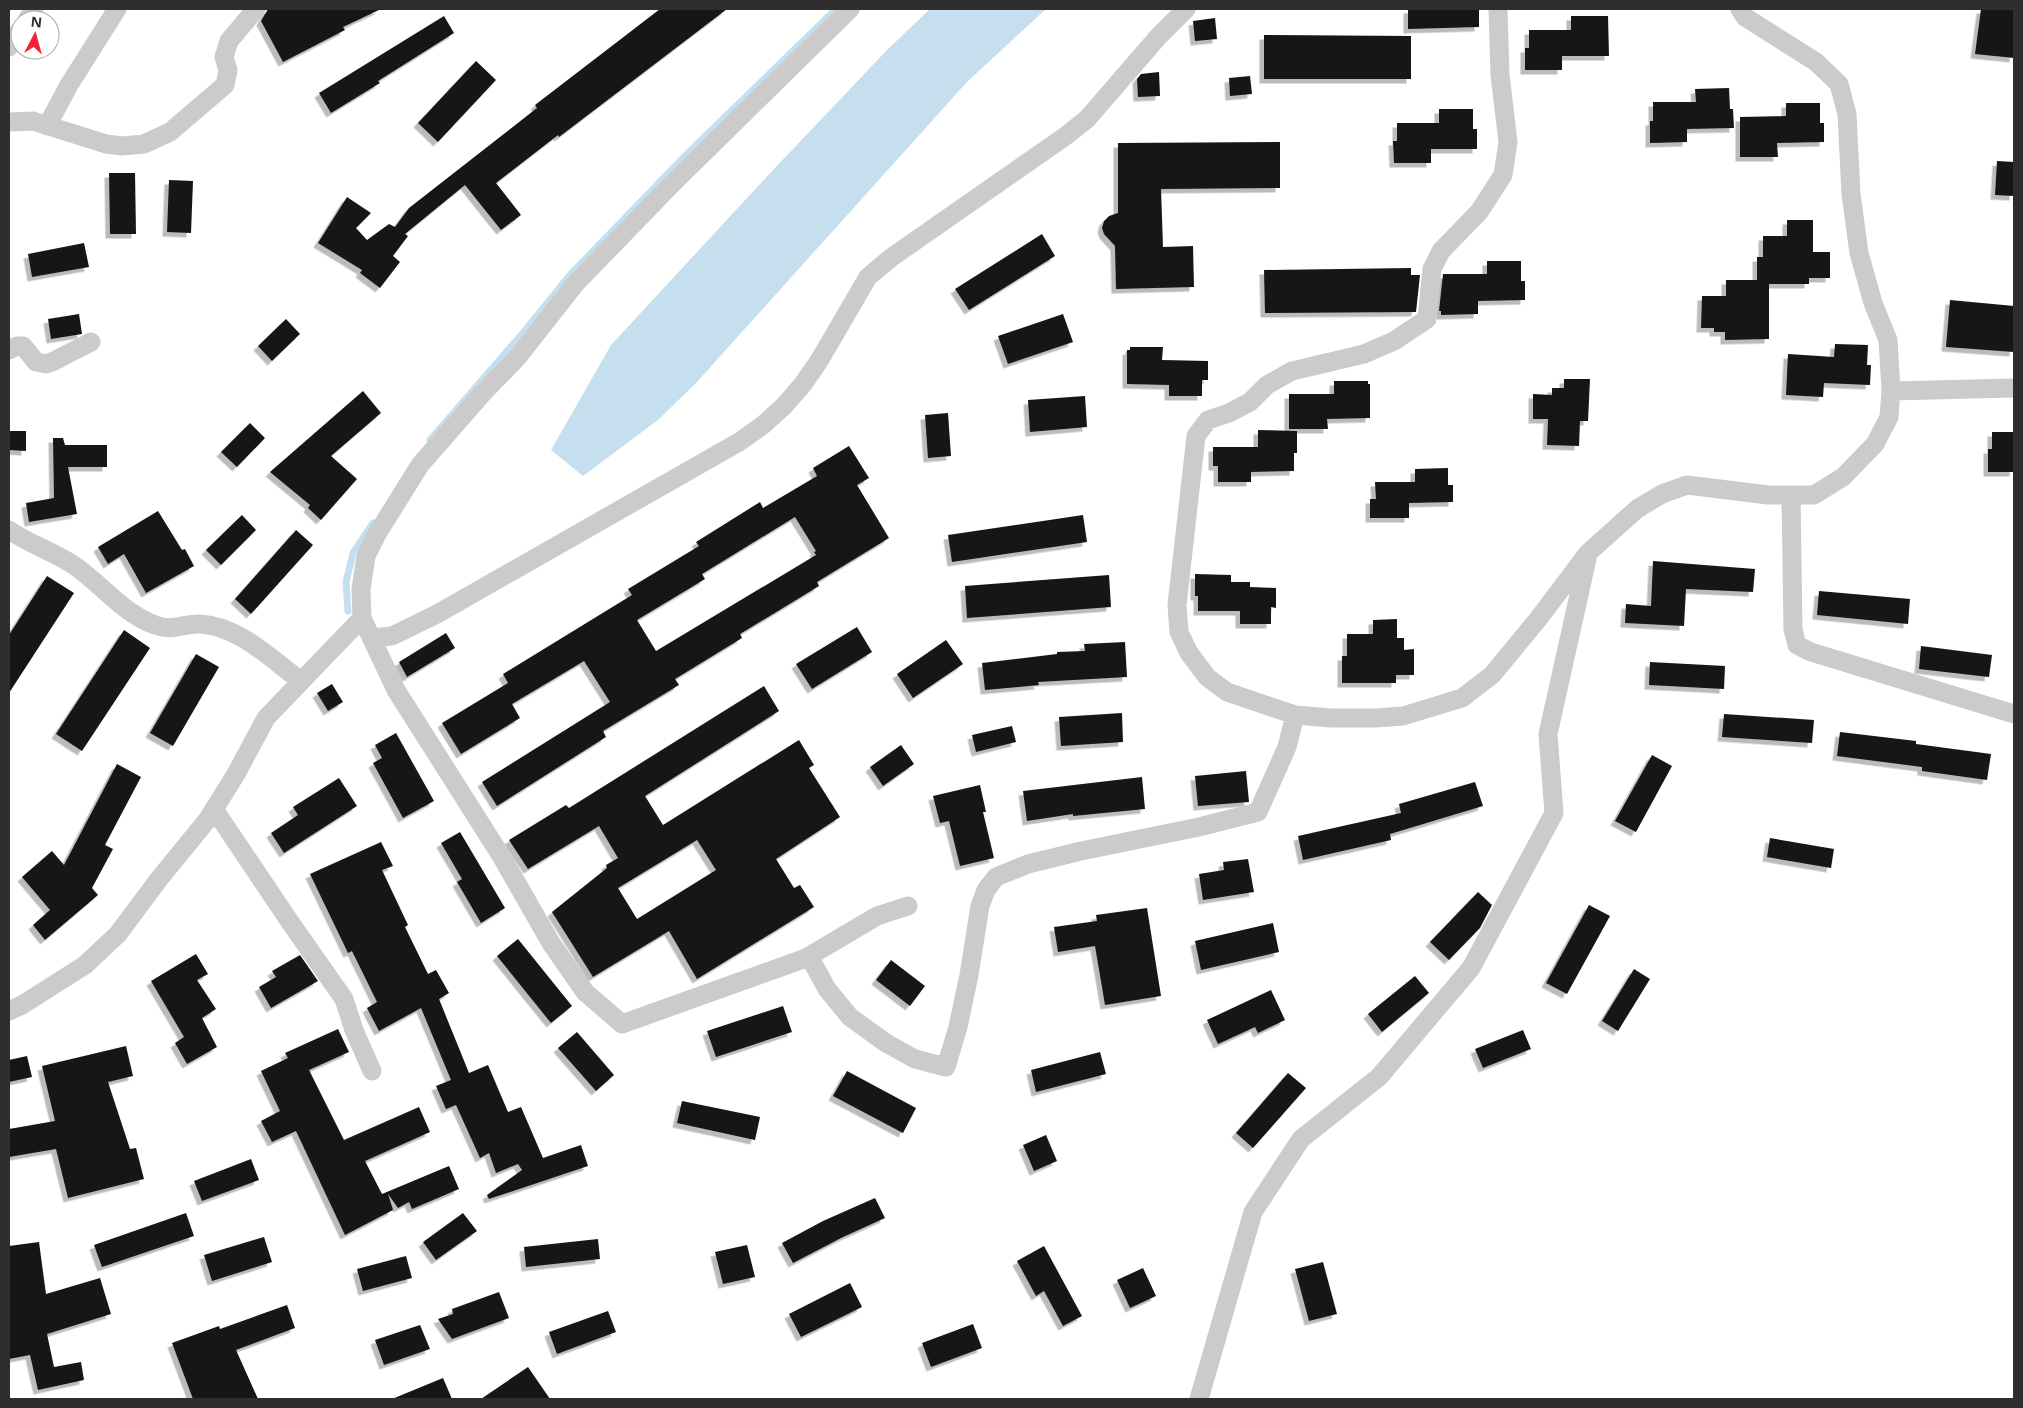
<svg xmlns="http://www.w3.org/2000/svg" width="2023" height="1408" font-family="'Noto Sans',sans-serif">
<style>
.water{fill:#c5dfee}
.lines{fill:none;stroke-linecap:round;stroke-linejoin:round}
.stream{stroke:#c5dfee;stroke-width:7}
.building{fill:#151515;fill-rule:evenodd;filter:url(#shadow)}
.minor{stroke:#cbcbcb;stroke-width:19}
</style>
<defs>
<filter id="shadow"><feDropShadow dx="-4.5" dy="4.5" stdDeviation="0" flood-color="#0004"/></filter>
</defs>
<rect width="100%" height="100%" fill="#fff"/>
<!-- water -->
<path class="water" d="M 930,9 L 1046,9 L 967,82 L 696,383 L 658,420 L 583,476 L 551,450 L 611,345 L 773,170 L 887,50 Z"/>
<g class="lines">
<!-- stream -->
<path class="stream" d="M 430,440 L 523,333 L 570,275 L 686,155 L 836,9
M 348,611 L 346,582 L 353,553 L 373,523"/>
</g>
<!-- building -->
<path class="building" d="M 268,9 L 381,9 L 343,27 L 345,30 L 283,62 L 261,21 Z
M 660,9 L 727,9 L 559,137 L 558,135 L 496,183 L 521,215 L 501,230 L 465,185 L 405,234 L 408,236 L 393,256 L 400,262 L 380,288 L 360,273 L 362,270 L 318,243 L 347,197 L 371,213 L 356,228 L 367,240 L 389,224 L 395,227 L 409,208 L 537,108 L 535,105 Z
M 1408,9 L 1479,9 L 1479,27 L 1408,29 Z
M 1981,9 L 2014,9 L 2014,58 L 1975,54 Z
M 444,16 L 454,33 L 378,81 L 380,83 L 331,113 L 319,93 Z
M 1571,16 L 1608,16 L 1609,56 L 1562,56 L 1562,70 L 1525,70 L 1525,48 L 1529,48 L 1529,30 L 1571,30 Z
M 1215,18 L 1217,39 L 1195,41 L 1193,21 Z
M 1264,35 L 1411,36 L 1411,79 L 1264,79 Z
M 476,61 L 496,80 L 438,142 L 418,123 Z
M 1159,72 L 1160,96 L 1138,97 L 1137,79 L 1141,74 Z
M 1250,76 L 1252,94 L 1230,96 L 1229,78 Z
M 1729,88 L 1730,109 L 1733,109 L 1734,128 L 1687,129 L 1687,142 L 1650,143 L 1650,121 L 1653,121 L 1653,102 L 1696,102 L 1695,89 Z
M 1786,103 L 1820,103 L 1820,123 L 1824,123 L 1824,142 L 1777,143 L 1778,157 L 1740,157 L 1740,117 L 1786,116 Z
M 1439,109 L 1473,109 L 1473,129 L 1477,129 L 1477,149 L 1431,149 L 1431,163 L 1394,163 L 1393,141 L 1397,141 L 1397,123 L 1439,123 Z
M 1280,142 L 1280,188 L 1161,189 L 1163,247 L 1193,246 L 1194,287 L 1116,289 L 1115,246 L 1104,234 L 1102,228 L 1104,221 L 1109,216 L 1118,213 L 1118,143 Z
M 1997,161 L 2014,162 L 2014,196 L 1995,195 Z
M 109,173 L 135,173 L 136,234 L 110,234 Z
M 169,180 L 193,181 L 191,233 L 167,232 Z
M 1787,220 L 1813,220 L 1813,252 L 1830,252 L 1830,278 L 1809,278 L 1809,284 L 1769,284 L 1769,339 L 1725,340 L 1725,332 L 1714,332 L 1714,328 L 1701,328 L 1702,296 L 1726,296 L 1726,280 L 1757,280 L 1757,257 L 1763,257 L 1763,236 L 1787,236 Z
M 1042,234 L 1055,256 L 969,310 L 955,289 Z
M 84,243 L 89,267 L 32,277 L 28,254 Z
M 1487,261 L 1521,261 L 1521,281 L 1525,281 L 1525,300 L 1478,301 L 1478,314 L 1441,315 L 1441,311 L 1439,311 L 1443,274 L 1487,274 Z
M 1411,268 L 1411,275 L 1420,275 L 1416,312 L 1265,313 L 1264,270 Z
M 1950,300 L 2014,306 L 2014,352 L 1946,347 Z
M 79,314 L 82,334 L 51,339 L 48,319 Z
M 1063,314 L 1073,342 L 1008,364 L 998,336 Z
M 286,319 L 300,334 L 272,361 L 258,346 Z
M 1835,344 L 1868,345 L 1867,365 L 1871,365 L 1870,385 L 1824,383 L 1823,397 L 1786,395 L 1788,354 L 1834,357 Z
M 1130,347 L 1163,347 L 1162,360 L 1208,361 L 1208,380 L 1202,380 L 1202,396 L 1169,396 L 1169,385 L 1127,384 L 1127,350 L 1130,350 Z
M 1564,379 L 1590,379 L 1588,421 L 1580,421 L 1579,446 L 1547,445 L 1548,419 L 1533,419 L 1533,394 L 1552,395 L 1552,388 L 1564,388 Z
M 1334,381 L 1368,381 L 1368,384 L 1370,384 L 1370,418 L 1327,419 L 1328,429 L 1289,429 L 1289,394 L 1334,394 Z
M 363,391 L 381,413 L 331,456 L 357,479 L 321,520 L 308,508 L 310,505 L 270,472 Z
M 1085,396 L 1087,427 L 1030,432 L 1028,400 Z
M 948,413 L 951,456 L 928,458 L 925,415 Z
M 250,423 L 265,438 L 237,467 L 221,452 Z
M 1258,430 L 1297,431 L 1297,453 L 1294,453 L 1294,471 L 1251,472 L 1251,482 L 1218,482 L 1218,466 L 1213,466 L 1213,447 L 1258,447 Z
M 9,431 L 26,431 L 26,451 L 9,450 Z
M 1992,432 L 2014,432 L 2014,472 L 1988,472 L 1988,449 L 1992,449 Z
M 53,438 L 63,438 L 65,445 L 107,445 L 107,467 L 68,467 L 77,514 L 29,522 L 26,503 L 54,498 Z
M 849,446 L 869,478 L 857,485 L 889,538 L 817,582 L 819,586 L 740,634 L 742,638 L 675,679 L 679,685 L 603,731 L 606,737 L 497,806 L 482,782 L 610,702 L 584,661 L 512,704 L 520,718 L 461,754 L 442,723 L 508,683 L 503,674 L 632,595 L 628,589 L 699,546 L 696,542 L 760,502 L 763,508 L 817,476 L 813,468 ZM 795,517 L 816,551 L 814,552 L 816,555 L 656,651 L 637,620 L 705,579 L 702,574 Z
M 1448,468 L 1448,485 L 1453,485 L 1453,502 L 1409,503 L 1409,518 L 1370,518 L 1370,499 L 1376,499 L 1375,482 L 1415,482 L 1415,469 Z
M 158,511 L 182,550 L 185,549 L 194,566 L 146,593 L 124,554 L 108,564 L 98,547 Z
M 242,515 L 256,530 L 221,565 L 206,550 Z
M 1083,515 L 1087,542 L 952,562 L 948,535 Z
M 296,530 L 313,545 L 251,614 L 235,599 Z
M 1653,561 L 1755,569 L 1753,592 L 1686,589 L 1684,626 L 1625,623 L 1626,604 L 1651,606 Z
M 1195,574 L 1231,575 L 1231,582 L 1250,582 L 1250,587 L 1276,588 L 1276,608 L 1271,607 L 1271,624 L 1240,624 L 1240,611 L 1198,611 L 1198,596 L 1195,596 Z
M 1109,575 L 1111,607 L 967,618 L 965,586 Z
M 47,576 L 74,593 L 9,693 L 9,635 Z
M 1819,591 L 1910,599 L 1908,624 L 1817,615 Z
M 1397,619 L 1397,638 L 1404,638 L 1404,650 L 1414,649 L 1414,675 L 1396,675 L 1396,683 L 1342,683 L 1342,656 L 1347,656 L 1347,634 L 1373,634 L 1373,620 Z
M 857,627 L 872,652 L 812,689 L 796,664 Z
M 124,630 L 150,648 L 82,751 L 56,734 Z
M 446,633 L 455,648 L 407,677 L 399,662 Z
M 946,640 L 963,664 L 913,698 L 897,674 Z
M 1125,642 L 1127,677 L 1038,682 L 1039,685 L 985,690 L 982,663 L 1057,654 L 1057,652 L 1085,651 L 1084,644 Z
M 1921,646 L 1992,655 L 1989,677 L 1919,669 Z
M 196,654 L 219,667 L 173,746 L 150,733 Z
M 1650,662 L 1725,666 L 1724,689 L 1649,685 Z
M 332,684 L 343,702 L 328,711 L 317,693 Z
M 764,686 L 779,711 L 645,796 L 663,825 L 799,740 L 814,765 L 809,768 L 840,817 L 776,859 L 794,888 L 800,885 L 814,907 L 697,979 L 669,931 L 593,977 L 552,912 L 607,868 L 606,865 L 618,858 L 599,826 L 528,869 L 509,840 L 566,805 L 569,808 ZM 697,840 L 716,870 L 637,919 L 618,888 Z
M 1122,713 L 1123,742 L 1061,746 L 1059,717 Z
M 1724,714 L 1814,720 L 1812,743 L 1722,737 Z
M 1012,726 L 1016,742 L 976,752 L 972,735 Z
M 1840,732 L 1916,741 L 1916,744 L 1991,754 L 1987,780 L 1922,771 L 1922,767 L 1837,756 Z
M 396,733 L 434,801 L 403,818 L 373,763 L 382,758 L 375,745 Z
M 901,745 L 914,764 L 883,786 L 870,767 Z
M 1652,755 L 1672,766 L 1636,832 L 1615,821 Z
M 117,764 L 141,777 L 105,845 L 113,849 L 92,888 L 98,895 L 45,940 L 33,925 L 50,910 L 22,877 L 52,851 L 64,865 Z
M 1246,771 L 1249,802 L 1198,806 L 1195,776 Z
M 1142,777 L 1145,809 L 1073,816 L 1073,814 L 1027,821 L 1023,791 Z
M 339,778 L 357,806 L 284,853 L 271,833 L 298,815 L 293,807 Z
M 1475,782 L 1483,806 L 1390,834 L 1391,840 L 1303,860 L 1298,836 L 1401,813 L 1399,804 Z
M 980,785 L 986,812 L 983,812 L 994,858 L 960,866 L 949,821 L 940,823 L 933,796 Z
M 460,832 L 505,908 L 481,923 L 457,882 L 462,879 L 441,843 Z
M 1770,838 L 1834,849 L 1831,868 L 1767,857 Z
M 381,842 L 393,866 L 382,870 L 408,925 L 405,927 L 428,974 L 436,970 L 449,993 L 439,999 L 469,1073 L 488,1065 L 508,1112 L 521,1107 L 543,1158 L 581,1145 L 588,1166 L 489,1199 L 487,1195 L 522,1170 L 518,1164 L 496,1173 L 489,1153 L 480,1158 L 456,1105 L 446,1109 L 436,1086 L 451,1080 L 421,1008 L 379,1031 L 367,1008 L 377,1002 L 352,951 L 348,953 L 310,874 Z
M 1248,859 L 1254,892 L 1203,900 L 1199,874 L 1224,870 L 1223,862 Z
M 1478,892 L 1492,905 L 1480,928 L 1449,960 L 1430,942 Z
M 1589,905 L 1610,916 L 1567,994 L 1546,983 Z
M 1147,908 L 1161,996 L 1105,1005 L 1095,946 L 1058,952 L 1054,927 L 1097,921 L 1096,915 Z
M 1273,923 L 1279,952 L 1201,970 L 1195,941 Z
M 518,939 L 572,1006 L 551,1023 L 497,956 Z
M 196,954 L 208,974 L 197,980 L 216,1009 L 202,1018 L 217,1047 L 187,1064 L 175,1043 L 184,1037 L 151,981 Z
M 300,955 L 318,981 L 271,1008 L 259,987 L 276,977 L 272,971 Z
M 891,960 L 925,986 L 910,1006 L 876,980 Z
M 1634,969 L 1650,979 L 1618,1031 L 1602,1021 Z
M 1415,976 L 1429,993 L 1382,1032 L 1368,1014 Z
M 1271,990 L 1285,1020 L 1258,1033 L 1255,1027 L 1218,1044 L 1207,1020 Z
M 783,1006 L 792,1032 L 716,1057 L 707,1031 Z
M 338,1029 L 349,1052 L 309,1070 L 344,1140 L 419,1107 L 430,1132 L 365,1161 L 382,1194 L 449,1166 L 459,1189 L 412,1209 L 409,1202 L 398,1208 L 388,1194 L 393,1210 L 345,1235 L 296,1131 L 272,1142 L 261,1121 L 280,1111 L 261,1071 L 288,1058 L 285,1053 Z
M 1523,1030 L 1531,1049 L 1483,1068 L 1475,1049 Z
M 577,1032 L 614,1075 L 596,1091 L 558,1048 Z
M 126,1046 L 133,1076 L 108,1082 L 130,1149 L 136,1148 L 144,1179 L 68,1198 L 56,1149 L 9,1157 L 9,1129 L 55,1121 L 42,1066 Z
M 1100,1052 L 1106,1074 L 1036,1092 L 1031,1070 Z
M 27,1056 L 32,1077 L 9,1082 L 9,1060 Z
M 847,1071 L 916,1108 L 903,1133 L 833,1096 Z
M 1288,1073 L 1306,1088 L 1253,1148 L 1236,1133 Z
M 682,1101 L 760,1117 L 755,1140 L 677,1123 Z
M 1046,1135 L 1057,1161 L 1034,1171 L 1023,1145 Z
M 251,1159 L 259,1180 L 202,1201 L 194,1181 Z
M 875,1198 L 885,1218 L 843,1237 L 793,1263 L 782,1243 L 823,1221 Z
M 186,1213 L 194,1236 L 102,1267 L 94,1245 Z
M 463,1213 L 477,1231 L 436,1260 L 423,1242 Z
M 264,1237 L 272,1262 L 212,1281 L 204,1255 Z
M 598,1239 L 600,1259 L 526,1267 L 524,1247 Z
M 39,1242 L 46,1294 L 100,1278 L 111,1314 L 47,1334 L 54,1367 L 81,1362 L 84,1380 L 38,1390 L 30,1355 L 9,1359 L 9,1246 Z
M 747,1245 L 755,1277 L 723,1284 L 715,1252 Z
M 1044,1246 L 1082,1316 L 1063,1326 L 1044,1291 L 1036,1296 L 1017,1261 Z
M 406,1256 L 412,1278 L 363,1291 L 357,1269 Z
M 1323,1262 L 1337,1314 L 1309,1321 L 1295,1269 Z
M 1143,1268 L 1156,1296 L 1130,1308 L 1117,1280 Z
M 850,1283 L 862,1307 L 801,1337 L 789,1314 Z
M 499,1292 L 509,1318 L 452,1339 L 438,1319 L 453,1314 L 452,1309 Z
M 287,1305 L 295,1328 L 236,1350 L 258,1399 L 193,1399 L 172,1343 L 219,1326 L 220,1329 Z
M 608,1311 L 616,1332 L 557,1354 L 549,1332 Z
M 973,1324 L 982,1348 L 931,1367 L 922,1343 Z
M 420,1325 L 430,1349 L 384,1365 L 375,1340 Z
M 528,1367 L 550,1399 L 481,1399 Z
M 443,1378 L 452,1399 L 392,1399 Z"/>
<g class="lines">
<!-- minor -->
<path class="minor" d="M 850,9 L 672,184 L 576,283 L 517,358 L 482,394 L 420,465 L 377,534 L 366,556 L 361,589 L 362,618 L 396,690 L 503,859 L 551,943 L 585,992 L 622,1024 L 806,958 L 877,916 L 908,906
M 1498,9 L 1500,75 L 1508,142 L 1503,175 L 1479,212 L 1441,251 L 1432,269 L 1427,319 L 1394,341 L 1364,354 L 1292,371 L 1267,385 L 1250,402 L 1229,413 L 1208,420 L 1196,436 L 1177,605 L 1179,632 L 1189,653 L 1207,677 L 1227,692 L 1295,715 L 1331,718 L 1376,718 L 1403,716 L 1462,698 L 1492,675 L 1539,618 L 1588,553 L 1637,509 L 1662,494 L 1687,485 L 1768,495 L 1814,495 L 1843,477 L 1875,444 L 1889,417 L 1891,391 L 1888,340 L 1873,303 L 1859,253 L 1851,194 L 1847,114 L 1839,84 L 1816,62 L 1745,17 L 1740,9
M 27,20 L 34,9
M 9,47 L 20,30
M 9,122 L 33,121 L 106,144 L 122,146 L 144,144 L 170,132 L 225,85 L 228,70 L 224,57 L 229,41 L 256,9
M 47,126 L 69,85 L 117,9
M 9,350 L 17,346 L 23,346 L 36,362 L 46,364 L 52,362 L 91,342
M 1891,391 L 2014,388
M 1791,495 L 1793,629 L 1797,645 L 1811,652 L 2014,714
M 9,530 C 29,544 52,551 72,564 C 101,583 122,613 155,625 C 172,632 184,623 200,624 C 239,626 271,659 301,681
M 372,638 L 392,636 L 437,614 L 739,442 L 763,425 L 784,406 L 803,384 L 819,361 L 868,277 L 892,257 L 1067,135 L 1087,119 L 1158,37 L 1186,9
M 214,809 L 290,922 L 344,999 L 354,1030 L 372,1071
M 809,956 L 827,989 L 850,1017 L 886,1043 L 915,1059 L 946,1067 L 958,1027 L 969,975 L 980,906 L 986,890 L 996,877 L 1028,864 L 1081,851 L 1199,827 L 1258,812 L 1287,747 L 1295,715
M 9,1011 L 22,1005 L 85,965 L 118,934 L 159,879 L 208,819 L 236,774 L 266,718 L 362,618
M 1199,1399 L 1253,1212 L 1301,1139 L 1379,1077 L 1471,968 L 1554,813 L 1548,734 L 1587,559"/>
</g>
<!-- border -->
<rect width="2023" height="1408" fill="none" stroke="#2e2e2e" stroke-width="20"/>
<!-- north arrow -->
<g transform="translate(35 35) rotate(6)"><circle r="24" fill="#ffffff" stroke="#ababab"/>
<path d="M0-4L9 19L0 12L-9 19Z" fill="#f32235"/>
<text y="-8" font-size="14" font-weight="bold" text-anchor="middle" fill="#2e2e2e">N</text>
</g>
</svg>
